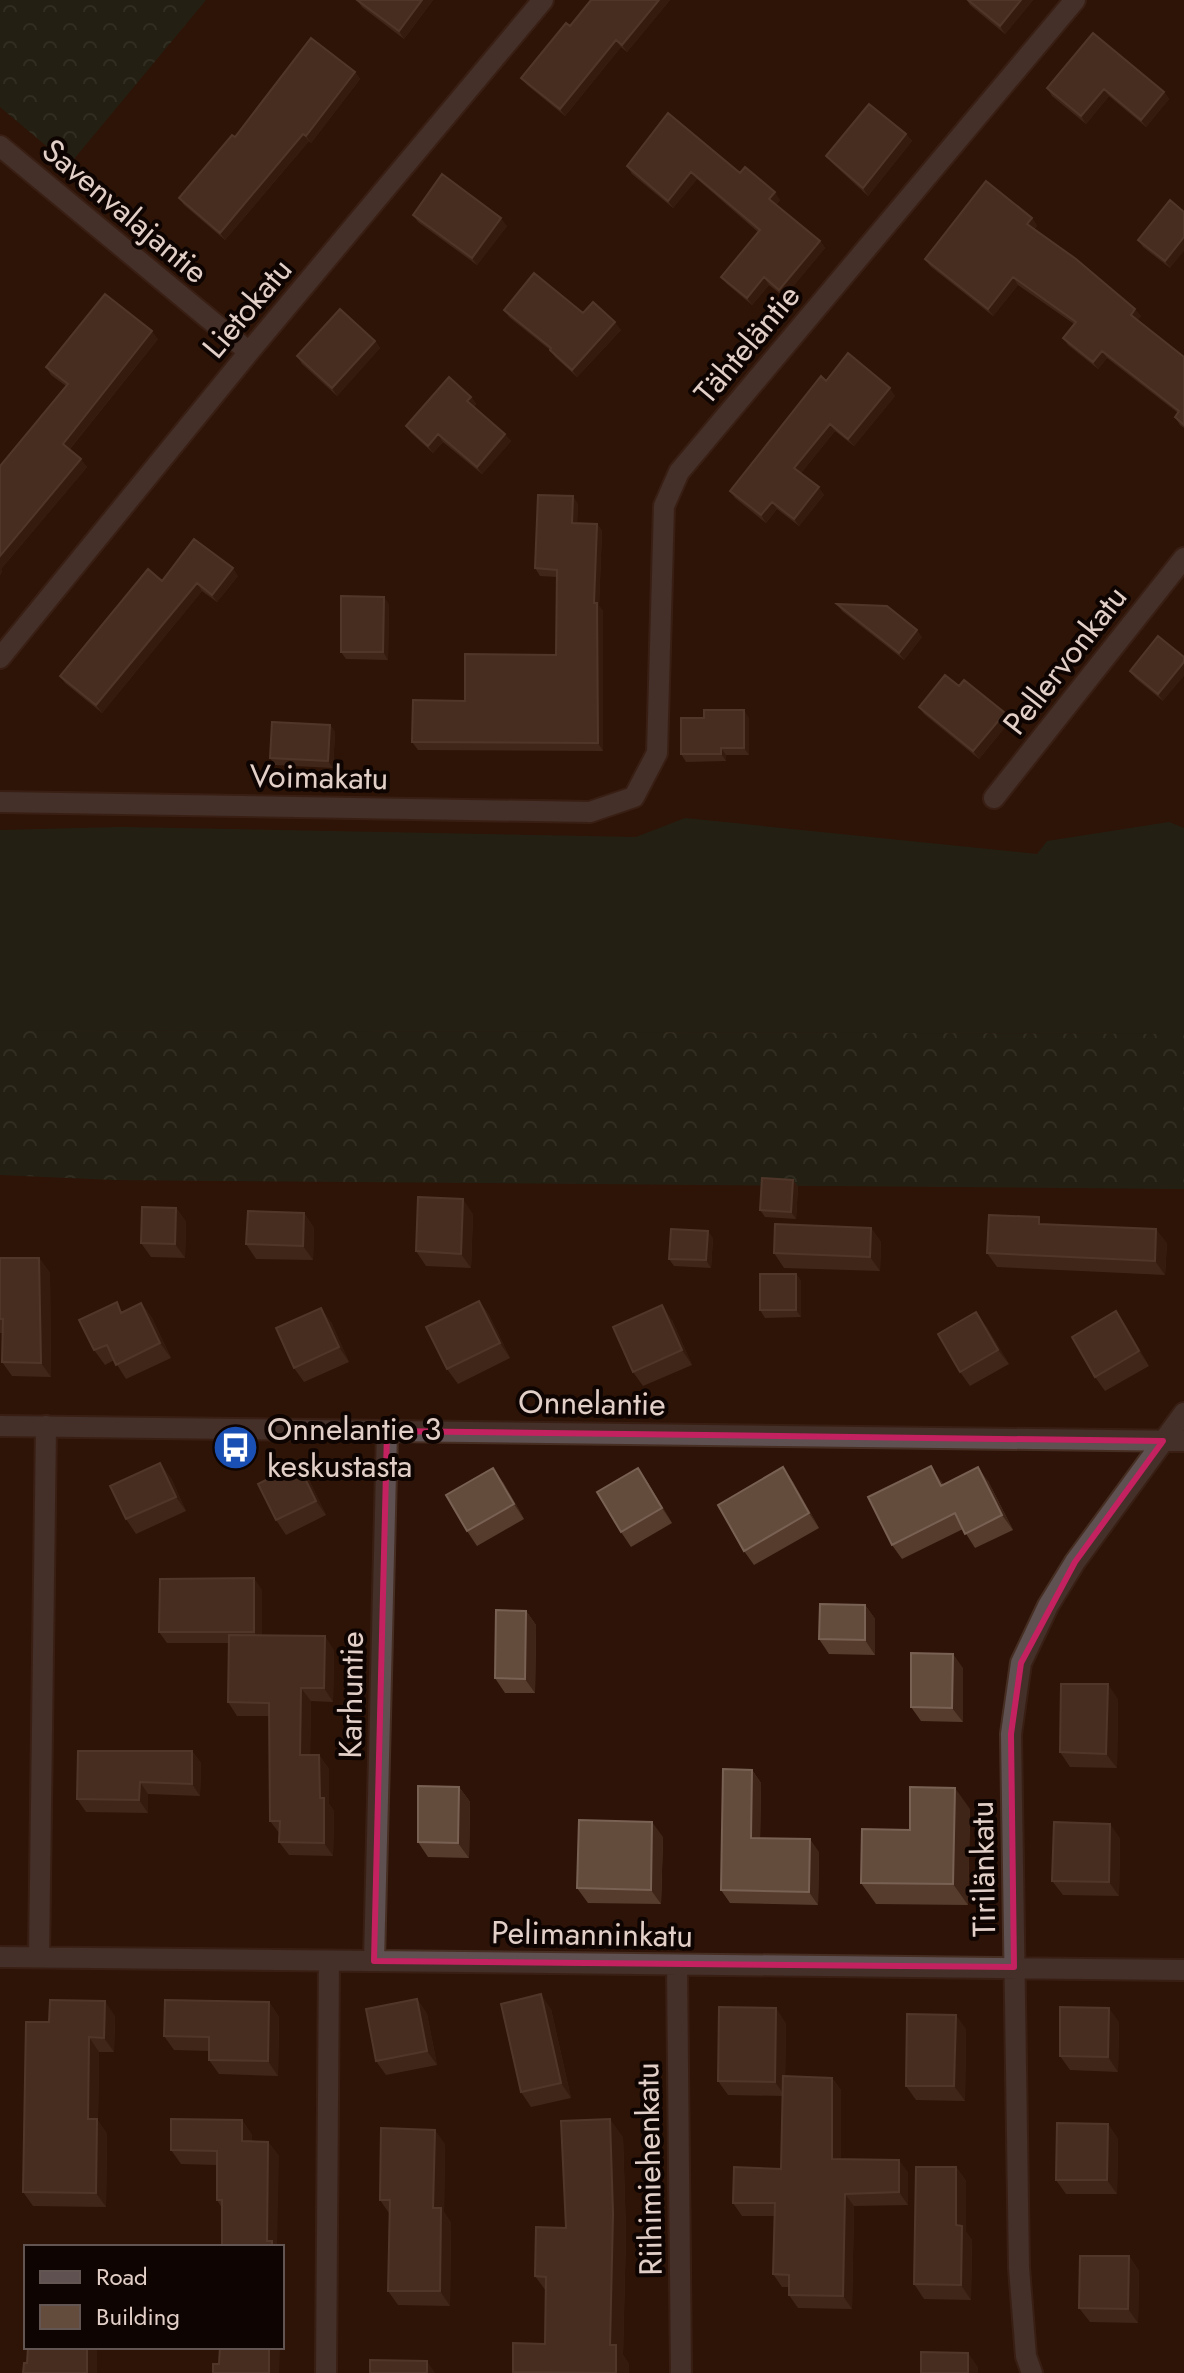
<svg xmlns="http://www.w3.org/2000/svg" width="1184" height="2373" font-family="Jost,sans-serif">
<style>
.grass{fill:#172f22}
.forest{fill:url(#forest-crowns)}
.lines{fill:none;stroke-linecap:round;stroke-linejoin:round}
.minor-casing{stroke:#472e23;stroke-width:24}
.minor{stroke:#5f5052;stroke-width:20}
.wall{fill:#553c2d}
.shaded-wall{fill:#3f2517}
.building{fill:#644c3d;stroke:#786053;stroke-width:2}
.marked{fill:none;stroke:#c42160;stroke-width:6;stroke-linejoin:round}
.labels{text-anchor:middle;stroke-width:8;stroke-linejoin:round;paint-order:stroke}
.street-label{font-size:32px;fill:#e2cfc7;stroke:#0e0402}
.poi-label{font-size:32px;fill:#e2cfc7;stroke:#0e0402;text-anchor:start}
</style>
<defs>
<pattern id="forest-crowns" width="20" height="18" patternUnits="userSpaceOnUse" patternTransform="scale(2)"><rect width="20" height="18" fill="#172f22"/><path d="M2 6a3 3 0 1 1 6 0M12 15a3 3 0 1 1 6 0" fill="none" stroke="#384c41"/></pattern>
</defs>
<rect width="100%" height="100%" fill="#2e1408"/>
<!-- grass -->
<path class="grass" d="M 685,818 L 1037,854 L 1047,841 L 1169,822 L 1184,828 L 1184,1034 L 0,1030 L 0,830 L 121,827 L 636,837 Z"/>
<!-- forest -->
<path class="forest" d="M 0,0 L 206,0 L 69,165 L 0,107 Z
M 0,1030 L 1184,1034 L 1184,1189 L 114,1180 L 0,1175 Z"/>
<g class="lines">
<defs>
<path id="minor" d="M 0,146 L 249,352
M 0,658 L 249,352 L 543,0
M 994,798 L 1184,558
M 0,802 L 590,812 L 634,797 L 657,753 L 664,506 L 679,472 L 1075,0
M 0,1426 L 1184,1441
M 0,1957 L 1184,1970
M 39,1957 L 46,1426
M 374,1961 L 387,1431
M 677,1965 L 681,2373
M 326,2373 L 329,1961
M 1032,2373 L 1026,2356 L 1019,2268 L 1011,1734 L 1021,1663 L 1048,1606 L 1075,1562 L 1184,1413"/>
</defs>
<!-- minor casing -->
<use href="#minor" class="minor-casing"/>
<!-- minor -->
<use href="#minor" class="minor"/>
</g>
<!-- wall -->
<path class="wall" d="M 357,0 L 433,0 L 404,39 L 362,7 Z
M 591,0 L 670,0 L 627,52 L 621,47 L 565,116 L 527,85 L 521,78 L 570,26 Z
M 967,0 L 1033,0 L 1005,34 L 970,5 Z
M 355,72 L 360,79 L 311,143 L 309,141 L 225,240 L 184,205 L 179,198 L 235,137 Z
M 1047,88 L 1164,92 L 1169,99 L 1146,127 L 1109,96 L 1086,124 L 1052,96 Z
M 906,134 L 912,141 L 868,196 L 832,163 L 826,156 Z
M 627,166 L 740,173 L 780,200 L 776,205 L 820,241 L 825,248 L 784,297 L 769,285 L 752,305 L 727,284 L 721,277 L 758,232 L 697,179 L 673,208 L 632,174 Z
M 1170,200 L 1170,268 L 1143,247 L 1138,240 Z
M 413,215 L 507,226 L 477,265 L 418,222 Z
M 1032,218 L 1037,226 L 1034,229 L 1141,316 L 1137,320 L 1184,357 L 1184,428 L 1180,425 L 1175,417 L 1178,413 L 1107,358 L 1098,369 L 1068,345 L 1063,338 L 1074,324 L 1018,285 L 993,316 L 930,266 L 925,259 Z
M 504,310 L 583,313 L 621,330 L 577,377 L 555,357 L 550,350 L 509,317 Z
M 158,339 L 70,449 L 87,467 L 1,569 L 2,572 L 0,575 L 0,466 L 66,386 L 51,375 L 46,367 Z
M 375,341 L 380,348 L 337,396 L 302,364 L 297,356 Z
M 826,381 L 895,396 L 854,446 L 835,431 L 801,473 L 824,495 L 799,526 L 777,509 L 766,523 L 735,498 L 730,491 Z
M 471,397 L 476,404 L 474,407 L 511,441 L 482,474 L 443,442 L 433,453 L 411,433 L 406,426 Z
M 578,504 L 577,523 L 597,524 L 602,531 L 599,606 L 603,611 L 603,751 L 418,750 L 412,742 L 465,701 L 556,655 L 557,577 L 540,576 L 535,568 Z
M 238,576 L 217,602 L 202,591 L 102,713 L 65,683 L 60,676 L 162,581 Z
M 389,604 L 388,660 L 346,659 L 341,652 Z
M 837,604 L 922,637 L 904,660 L 842,611 Z
M 1158,636 L 1163,701 L 1135,678 L 1130,671 Z
M 959,686 L 1005,713 L 1010,721 L 979,759 L 924,714 L 919,707 Z
M 749,718 L 749,755 L 726,755 L 726,761 L 686,762 L 681,754 Z
M 330,725 L 335,732 L 333,768 L 275,765 L 270,758 Z
M 793,1180 L 798,1187 L 796,1219 L 765,1217 L 760,1210 Z
M 176,1208 L 186,1222 L 185,1258 L 151,1257 L 141,1243 Z
M 304,1213 L 314,1228 L 313,1260 L 256,1259 L 246,1244 Z
M 473,1214 L 471,1268 L 426,1266 L 416,1251 Z
M 1044,1224 L 1167,1243 L 1165,1275 L 997,1267 L 987,1253 Z
M 871,1228 L 881,1242 L 880,1271 L 784,1268 L 774,1253 Z
M 713,1238 L 711,1268 L 674,1266 L 669,1259 Z
M 0,1258 L 39,1258 L 50,1273 L 51,1377 L 12,1376 L 2,1362 L 3,1333 L 0,1333 Z
M 796,1274 L 801,1281 L 801,1317 L 765,1318 L 760,1310 Z
M 479,1301 L 489,1315 L 510,1358 L 458,1384 L 447,1369 Z
M 141,1303 L 152,1318 L 171,1358 L 126,1379 L 114,1360 L 105,1365 L 94,1350 L 123,1312 Z
M 672,1320 L 692,1365 L 643,1386 L 633,1372 Z
M 331,1322 L 349,1362 L 304,1382 L 294,1368 Z
M 986,1326 L 1009,1364 L 970,1386 L 960,1372 Z
M 1126,1326 L 1149,1366 L 1105,1391 L 1095,1377 Z
M 783,1467 L 793,1482 L 819,1528 L 754,1565 L 744,1551 Z
M 638,1468 L 648,1483 L 672,1523 L 631,1547 L 621,1532 Z
M 171,1478 L 186,1511 L 136,1534 L 126,1519 Z
M 308,1478 L 326,1515 L 286,1535 L 276,1520 Z
M 941,1481 L 943,1484 L 988,1481 L 1013,1530 L 975,1548 L 963,1529 L 902,1559 L 892,1545 Z
M 503,1482 L 524,1519 L 477,1546 L 467,1531 Z
M 262,1590 L 262,1636 L 334,1650 L 333,1702 L 311,1701 L 310,1755 L 319,1755 L 329,1769 L 329,1804 L 334,1811 L 333,1856 L 289,1855 L 279,1842 L 280,1834 L 270,1821 L 269,1716 L 237,1716 L 228,1702 L 229,1643 L 167,1643 L 159,1632 Z
M 865,1605 L 875,1619 L 875,1655 L 829,1654 L 819,1639 Z
M 526,1611 L 536,1625 L 535,1693 L 505,1693 L 495,1678 Z
M 963,1668 L 963,1722 L 921,1721 L 911,1707 Z
M 1118,1699 L 1117,1768 L 1070,1767 L 1060,1752 Z
M 192,1751 L 201,1763 L 200,1796 L 148,1794 L 148,1813 L 86,1812 L 77,1799 Z
M 752,1770 L 761,1783 L 760,1838 L 819,1852 L 818,1905 L 730,1903 L 721,1890 Z
M 459,1787 L 470,1802 L 469,1858 L 428,1857 L 418,1842 Z
M 970,1809 L 968,1905 L 876,1904 L 861,1883 L 910,1830 Z
M 663,1837 L 661,1904 L 588,1903 L 577,1888 Z
M 1120,1838 L 1119,1896 L 1063,1895 L 1052,1881 Z
M 417,1999 L 427,2014 L 437,2065 L 386,2075 L 376,2061 Z
M 269,2002 L 279,2017 L 278,2076 L 219,2074 L 209,2060 L 209,2051 L 174,2050 L 164,2036 Z
M 551,2009 L 571,2098 L 531,2107 L 521,2092 Z
M 115,2016 L 114,2052 L 99,2052 L 98,2121 L 107,2134 L 106,2207 L 33,2206 L 23,2192 L 49,2022 Z
M 1119,2022 L 1118,2072 L 1070,2070 L 1060,2056 Z
M 786,2023 L 785,2076 L 832,2078 L 841,2090 L 841,2159 L 908,2172 L 908,2205 L 854,2206 L 852,2309 L 798,2308 L 789,2295 L 789,2287 L 782,2287 L 773,2274 L 774,2216 L 742,2216 L 733,2203 L 781,2169 L 783,2096 L 728,2095 L 718,2081 Z
M 966,2029 L 965,2101 L 916,2100 L 906,2086 Z
M 242,2120 L 252,2135 L 252,2141 L 268,2142 L 279,2156 L 222,2208 L 217,2200 L 217,2165 L 181,2164 L 171,2150 Z
M 1108,2124 L 1118,2139 L 1117,2194 L 1066,2194 L 1056,2180 Z
M 623,2137 L 626,2233 L 623,2355 L 629,2364 L 545,2344 L 546,2291 L 535,2276 Z
M 445,2144 L 444,2212 L 451,2223 L 450,2306 L 398,2305 L 388,2291 L 389,2213 L 380,2200 Z
M 956,2167 L 966,2181 L 966,2232 L 972,2240 L 971,2300 L 924,2299 L 914,2284 Z
M 1129,2256 L 1139,2271 L 1138,2323 L 1090,2322 L 1079,2308 Z"/>
<!-- shaded-wall -->
<path class="shaded-wall" d="M 422,0 L 433,0 L 404,39 L 399,31 Z
M 659,0 L 670,0 L 627,52 L 622,45 Z
M 1021,0 L 1033,0 L 1005,34 L 1000,26 Z
M 616,40 L 621,47 L 565,116 L 560,109 Z
M 355,72 L 360,79 L 311,143 L 306,136 Z
M 1104,89 L 1109,96 L 1086,124 L 1081,116 Z
M 1164,92 L 1169,99 L 1146,127 L 1141,120 Z
M 303,134 L 309,141 L 225,240 L 220,233 Z
M 906,134 L 912,141 L 868,196 L 863,188 Z
M 691,172 L 697,179 L 673,208 L 668,201 Z
M 775,192 L 780,200 L 774,207 L 769,199 Z
M 501,218 L 507,226 L 477,265 L 472,258 Z
M 1032,218 L 1037,226 L 1032,232 L 1027,224 Z
M 1184,237 L 1184,251 L 1170,268 L 1165,261 Z
M 820,241 L 825,248 L 784,297 L 779,290 Z
M 764,277 L 769,285 L 752,305 L 747,298 Z
M 1013,277 L 1018,285 L 993,316 L 988,309 Z
M 1135,309 L 1141,316 L 1136,323 L 1131,315 Z
M 615,322 L 621,330 L 577,377 L 572,370 Z
M 152,331 L 158,339 L 68,451 L 63,444 Z
M 375,341 L 380,348 L 337,396 L 332,388 Z
M 1102,351 L 1107,358 L 1098,369 L 1093,362 Z
M 890,388 L 895,396 L 854,446 L 848,439 Z
M 471,397 L 476,404 L 473,409 L 467,401 Z
M 830,424 L 835,431 L 799,476 L 794,468 Z
M 438,434 L 443,442 L 433,453 L 428,446 Z
M 505,434 L 511,441 L 482,474 L 477,467 Z
M 81,459 L 87,467 L 1,569 L 2,572 L 0,575 L 0,556 Z
M 819,487 L 824,495 L 799,526 L 794,519 Z
M 573,496 L 578,504 L 577,530 L 572,523 Z
M 772,502 L 777,509 L 766,523 L 761,515 Z
M 597,524 L 602,531 L 599,606 L 603,611 L 603,751 L 598,743 L 594,603 Z
M 233,568 L 238,576 L 217,602 L 212,595 Z
M 197,583 L 202,591 L 102,713 L 96,705 Z
M 384,597 L 389,604 L 388,660 L 383,652 Z
M 917,630 L 922,637 L 904,660 L 899,653 Z
M 1184,662 L 1184,676 L 1163,701 L 1158,694 Z
M 744,710 L 749,718 L 749,755 L 744,748 Z
M 1005,713 L 1010,721 L 979,759 L 973,751 Z
M 330,725 L 335,732 L 333,768 L 328,761 Z
M 721,748 L 726,755 L 726,761 L 721,754 Z
M 793,1180 L 798,1187 L 796,1219 L 791,1212 Z
M 463,1199 L 473,1214 L 471,1268 L 461,1254 Z
M 176,1208 L 186,1222 L 185,1258 L 175,1244 Z
M 304,1213 L 314,1228 L 313,1260 L 303,1246 Z
M 871,1228 L 881,1242 L 880,1271 L 870,1257 Z
M 1156,1229 L 1167,1243 L 1165,1275 L 1155,1261 Z
M 708,1231 L 713,1238 L 711,1268 L 706,1260 Z
M 39,1258 L 50,1273 L 51,1377 L 41,1363 Z
M 796,1274 L 801,1281 L 801,1317 L 796,1310 Z
M 479,1301 L 489,1315 L 510,1358 L 500,1343 Z
M 141,1303 L 152,1318 L 171,1358 L 160,1343 Z
M 662,1305 L 672,1320 L 692,1365 L 682,1350 Z
M 321,1308 L 331,1322 L 349,1362 L 339,1347 Z
M 1116,1311 L 1126,1326 L 1149,1366 L 1139,1351 Z
M 976,1312 L 986,1326 L 1009,1364 L 998,1350 Z
M 160,1463 L 171,1478 L 186,1511 L 176,1497 Z
M 298,1464 L 308,1478 L 326,1515 L 316,1501 Z
M 931,1466 L 941,1481 L 951,1500 L 941,1486 Z
M 783,1467 L 793,1482 L 819,1528 L 809,1513 Z
M 978,1467 L 988,1481 L 1013,1530 L 1002,1515 Z
M 493,1468 L 503,1482 L 524,1519 L 514,1504 Z
M 638,1468 L 648,1483 L 672,1523 L 662,1508 Z
M 254,1578 L 262,1590 L 262,1644 L 254,1632 Z
M 865,1605 L 875,1619 L 875,1655 L 865,1640 Z
M 526,1611 L 536,1625 L 535,1693 L 525,1679 Z
M 325,1636 L 334,1650 L 333,1702 L 324,1688 Z
M 953,1654 L 963,1668 L 963,1722 L 952,1708 Z
M 1108,1684 L 1118,1699 L 1117,1768 L 1106,1754 Z
M 301,1688 L 311,1701 L 310,1769 L 300,1755 Z
M 192,1751 L 201,1763 L 200,1796 L 192,1784 Z
M 319,1755 L 329,1769 L 329,1804 L 334,1811 L 333,1856 L 324,1843 L 320,1798 Z
M 752,1770 L 761,1783 L 760,1851 L 751,1838 Z
M 140,1782 L 148,1794 L 148,1813 L 139,1800 Z
M 459,1787 L 470,1802 L 469,1858 L 458,1843 Z
M 955,1788 L 970,1809 L 968,1905 L 953,1884 Z
M 652,1822 L 663,1837 L 661,1904 L 651,1890 Z
M 1110,1824 L 1120,1838 L 1119,1896 L 1109,1882 Z
M 810,1839 L 819,1852 L 818,1905 L 809,1892 Z
M 541,1994 L 551,2009 L 571,2098 L 561,2083 Z
M 417,1999 L 427,2014 L 437,2065 L 427,2051 Z
M 105,2001 L 115,2016 L 114,2052 L 104,2038 Z
M 269,2002 L 279,2017 L 278,2076 L 268,2061 Z
M 776,2008 L 786,2023 L 785,2096 L 775,2082 Z
M 1109,2008 L 1119,2022 L 1118,2072 L 1108,2057 Z
M 956,2015 L 966,2029 L 965,2101 L 954,2086 Z
M 89,2037 L 99,2052 L 98,2121 L 107,2134 L 106,2207 L 96,2193 L 88,2119 Z
M 832,2078 L 841,2090 L 841,2172 L 832,2159 Z
M 610,2119 L 623,2137 L 626,2233 L 623,2355 L 629,2364 L 629,2373 L 616,2373 L 610,2345 Z
M 242,2120 L 252,2135 L 252,2156 L 242,2141 Z
M 1108,2124 L 1118,2139 L 1117,2194 L 1107,2180 Z
M 435,2130 L 445,2144 L 444,2212 L 451,2223 L 450,2306 L 440,2291 L 433,2208 Z
M 268,2142 L 279,2156 L 277,2247 L 271,2247 L 267,2241 Z
M 899,2160 L 908,2172 L 908,2205 L 899,2192 Z
M 956,2167 L 966,2181 L 966,2232 L 972,2240 L 971,2300 L 961,2285 L 956,2225 Z
M 845,2194 L 854,2206 L 852,2309 L 843,2296 Z
M 1129,2256 L 1139,2271 L 1138,2323 L 1128,2309 Z
M 87,2347 L 97,2347 L 97,2373 L 87,2373 Z
M 269,2347 L 280,2347 L 279,2373 L 269,2373 Z
M 968,2353 L 978,2367 L 978,2373 L 968,2373 Z
M 427,2361 L 435,2373 L 427,2373 Z"/>
<!-- building -->
<path class="building" d="M 357,0 L 422,0 L 399,31 Z
M 591,0 L 659,0 L 622,45 L 616,40 L 560,109 L 521,78 L 566,23 L 570,26 Z
M 968,0 L 1021,0 L 1000,26 Z
M 1093,33 L 1164,92 L 1141,120 L 1104,89 L 1081,116 L 1047,88 Z
M 311,38 L 355,72 L 306,136 L 303,134 L 220,233 L 179,198 L 232,135 L 235,137 Z
M 869,104 L 906,134 L 863,188 L 826,156 Z
M 668,113 L 740,173 L 745,167 L 775,192 L 769,199 L 820,241 L 779,290 L 764,277 L 747,298 L 721,277 L 760,230 L 691,172 L 668,201 L 627,166 Z
M 442,174 L 501,218 L 472,258 L 413,215 Z
M 986,181 L 1032,218 L 1027,224 L 1076,259 L 1135,309 L 1131,315 L 1184,357 L 1184,425 L 1175,417 L 1179,411 L 1102,351 L 1093,362 L 1063,338 L 1076,322 L 1013,277 L 988,309 L 925,259 Z
M 1170,200 L 1184,212 L 1184,237 L 1165,261 L 1138,240 Z
M 534,273 L 583,313 L 593,302 L 615,322 L 572,370 L 550,350 L 551,348 L 504,310 Z
M 105,294 L 152,331 L 63,444 L 81,459 L 0,556 L 0,466 L 68,384 L 46,367 Z
M 340,309 L 375,341 L 332,388 L 297,356 Z
M 848,353 L 890,388 L 848,439 L 830,424 L 794,468 L 819,487 L 794,519 L 772,502 L 761,515 L 730,491 L 821,376 L 826,381 Z
M 449,377 L 471,397 L 467,401 L 505,434 L 477,467 L 438,434 L 428,446 L 406,426 Z
M 538,495 L 573,496 L 572,523 L 597,524 L 594,603 L 597,603 L 598,743 L 412,742 L 413,700 L 465,701 L 465,654 L 556,655 L 557,570 L 535,568 Z
M 194,539 L 233,568 L 212,595 L 197,583 L 96,705 L 60,676 L 148,569 L 162,581 Z
M 341,596 L 384,597 L 383,652 L 341,652 Z
M 837,604 L 887,606 L 917,630 L 899,653 Z
M 1158,636 L 1184,657 L 1184,662 L 1158,694 L 1130,671 Z
M 945,675 L 959,686 L 964,680 L 1005,713 L 973,751 L 919,707 Z
M 704,710 L 744,710 L 744,748 L 721,748 L 721,754 L 681,754 L 681,718 L 704,718 Z
M 272,722 L 330,725 L 328,761 L 270,758 Z
M 762,1178 L 793,1180 L 791,1212 L 760,1210 Z
M 418,1197 L 463,1199 L 461,1254 L 416,1251 Z
M 142,1207 L 176,1208 L 175,1244 L 141,1243 Z
M 248,1211 L 304,1213 L 303,1246 L 246,1244 Z
M 989,1215 L 1039,1217 L 1039,1224 L 1156,1229 L 1155,1261 L 987,1253 Z
M 775,1224 L 871,1228 L 870,1257 L 774,1253 Z
M 671,1229 L 708,1231 L 706,1260 L 669,1259 Z
M 0,1258 L 39,1258 L 41,1363 L 2,1362 L 3,1319 L 0,1319 Z
M 760,1274 L 796,1274 L 796,1310 L 760,1310 Z
M 479,1301 L 500,1343 L 447,1369 L 426,1327 Z
M 117,1302 L 121,1313 L 141,1303 L 160,1343 L 116,1365 L 107,1345 L 94,1350 L 79,1320 Z
M 662,1305 L 682,1350 L 633,1372 L 613,1327 Z
M 321,1308 L 339,1347 L 294,1368 L 276,1328 Z
M 1116,1311 L 1139,1351 L 1095,1377 L 1072,1337 Z
M 976,1312 L 998,1350 L 960,1372 L 938,1334 Z
M 160,1463 L 176,1497 L 126,1519 L 110,1486 Z
M 298,1464 L 316,1501 L 276,1520 L 258,1484 Z
M 931,1466 L 941,1486 L 978,1467 L 1002,1515 L 965,1534 L 955,1513 L 892,1545 L 868,1497 Z
M 783,1467 L 809,1513 L 744,1551 L 718,1505 Z
M 493,1468 L 514,1504 L 467,1531 L 446,1495 Z
M 638,1468 L 662,1508 L 621,1532 L 597,1492 Z
M 254,1578 L 254,1632 L 159,1632 L 160,1579 Z
M 820,1604 L 865,1605 L 865,1640 L 819,1639 Z
M 496,1610 L 526,1611 L 525,1679 L 495,1678 Z
M 229,1635 L 325,1636 L 324,1688 L 301,1688 L 300,1755 L 319,1755 L 320,1798 L 324,1798 L 324,1843 L 279,1842 L 280,1821 L 270,1821 L 269,1703 L 228,1702 Z
M 911,1653 L 953,1654 L 952,1708 L 911,1707 Z
M 1061,1684 L 1108,1684 L 1106,1754 L 1060,1752 Z
M 78,1751 L 192,1751 L 192,1784 L 140,1782 L 139,1800 L 77,1799 Z
M 723,1769 L 752,1770 L 751,1838 L 810,1839 L 809,1892 L 721,1890 Z
M 418,1786 L 459,1787 L 458,1843 L 418,1842 Z
M 910,1787 L 955,1788 L 953,1884 L 861,1883 L 862,1829 L 910,1830 Z
M 579,1820 L 652,1822 L 651,1890 L 577,1888 Z
M 1054,1822 L 1110,1824 L 1109,1882 L 1052,1881 Z
M 541,1994 L 561,2083 L 521,2092 L 501,2004 Z
M 417,1999 L 427,2051 L 376,2061 L 366,2009 Z
M 50,2000 L 105,2001 L 104,2038 L 89,2037 L 88,2119 L 97,2119 L 96,2193 L 23,2192 L 26,2022 L 49,2022 Z
M 165,2000 L 269,2002 L 268,2061 L 209,2060 L 209,2037 L 164,2036 Z
M 719,2007 L 776,2008 L 775,2082 L 718,2081 Z
M 1060,2007 L 1109,2008 L 1108,2057 L 1060,2056 Z
M 907,2014 L 956,2015 L 954,2086 L 906,2086 Z
M 783,2076 L 832,2078 L 832,2159 L 899,2160 L 899,2192 L 845,2194 L 843,2296 L 789,2295 L 789,2275 L 773,2274 L 775,2203 L 733,2203 L 734,2167 L 781,2169 Z
M 171,2119 L 242,2120 L 242,2141 L 268,2142 L 267,2241 L 272,2241 L 272,2247 L 222,2247 L 222,2200 L 217,2200 L 217,2151 L 171,2150 Z
M 610,2119 L 613,2214 L 610,2345 L 616,2345 L 616,2373 L 513,2372 L 513,2343 L 545,2344 L 546,2277 L 535,2276 L 536,2227 L 566,2228 L 561,2121 Z
M 1057,2123 L 1108,2124 L 1107,2180 L 1056,2180 Z
M 381,2128 L 435,2130 L 433,2208 L 441,2208 L 440,2291 L 388,2291 L 390,2200 L 380,2200 Z
M 916,2167 L 956,2167 L 956,2225 L 962,2226 L 961,2285 L 914,2284 Z
M 1080,2256 L 1129,2256 L 1128,2309 L 1079,2308 Z
M 28,2347 L 87,2347 L 87,2373 L 23,2373 L 24,2363 L 27,2363 Z
M 220,2347 L 269,2347 L 269,2373 L 213,2373 L 213,2364 L 219,2364 Z
M 921,2352 L 968,2353 L 968,2373 L 921,2373 Z
M 370,2360 L 427,2361 L 427,2373 L 370,2373 Z"/>
<!-- marked area -->
<path d="M0 0H1184V2373H0ZM 387,1431 L 1163,1441 L 1075,1562 L 1021,1663 L 1011,1734 L 1014,1967 L 374,1961 Z" fill="#2e1408" fill-opacity=".55" fill-rule="evenodd"/>
<path class="marked" d="M 387,1431 L 1163,1441 L 1075,1562 L 1021,1663 L 1011,1734 L 1014,1967 L 374,1961 Z"/>
<!-- icons -->
<defs>
<symbol id="bus-disc" viewBox="-11 -11 22 22"><circle r="9.5" fill="#1a4fb4" stroke="#0e0402"/><path d="M-5-6H5V4H4V6H2V4H-2V6H-4V4H-5ZM-3.5-4V0h7V-4ZM-3.5 1.2v1.5H-2V1.2ZM2 1.2v1.5H3.5V1.2Z" fill="#fff"/></symbol>
</defs>
<g fill-rule="evenodd">
<use href="#bus-disc" x="210" y="1422" width="51" height="51"/>
</g>
<g class="labels">
<!-- street labels -->
<g class="street-label">
<text transform="translate(125 211) rotate(40)" y="11">Savenvalajantie</text>
<text transform="translate(247 308) rotate(-50)" y="11">Lietokatu</text>
<text transform="translate(747 344) rotate(-50)" y="11">Tähteläntie</text>
<text transform="translate(1065 660) rotate(-52)" y="11">Pellervonkatu</text>
<text transform="translate(319 777) rotate(1)" y="11">Voimakatu</text>
<text transform="translate(592 1403) rotate(1)" y="11">Onnelantie</text>
<text transform="translate(351 1695) rotate(-89)" y="11">Karhuntie</text>
<text transform="translate(983 1869) rotate(-91)" y="11">Tirilänkatu</text>
<text transform="translate(592 1934) rotate(1)" y="11">Pelimanninkatu</text>
<text transform="translate(649 2169) rotate(-91)" y="11">Riihimiehenkatu</text>
</g>
<!-- poi labels -->
<g class="poi-label">
<text x="267" y="1440">Onnelantie 3<tspan x="267" dy="37">keskustasta</tspan></text>
</g>
</g>
<!-- legend -->
<rect x="24" y="2245" width="260" height="104" fill="#0e0402" stroke="#635551" stroke-width="2"/>
<rect x="40" y="2271" width="40" height="12" fill="#5f5052" stroke="#635551" stroke-width="2"/>
<text x="96" y="2285" font-size="24" fill="#e2cfc7">Road</text>
<rect x="40" y="2305" width="40" height="24" fill="#644c3d" stroke="#635551" stroke-width="2"/>
<text x="96" y="2325" font-size="24" fill="#e2cfc7">Building</text>
</svg>
